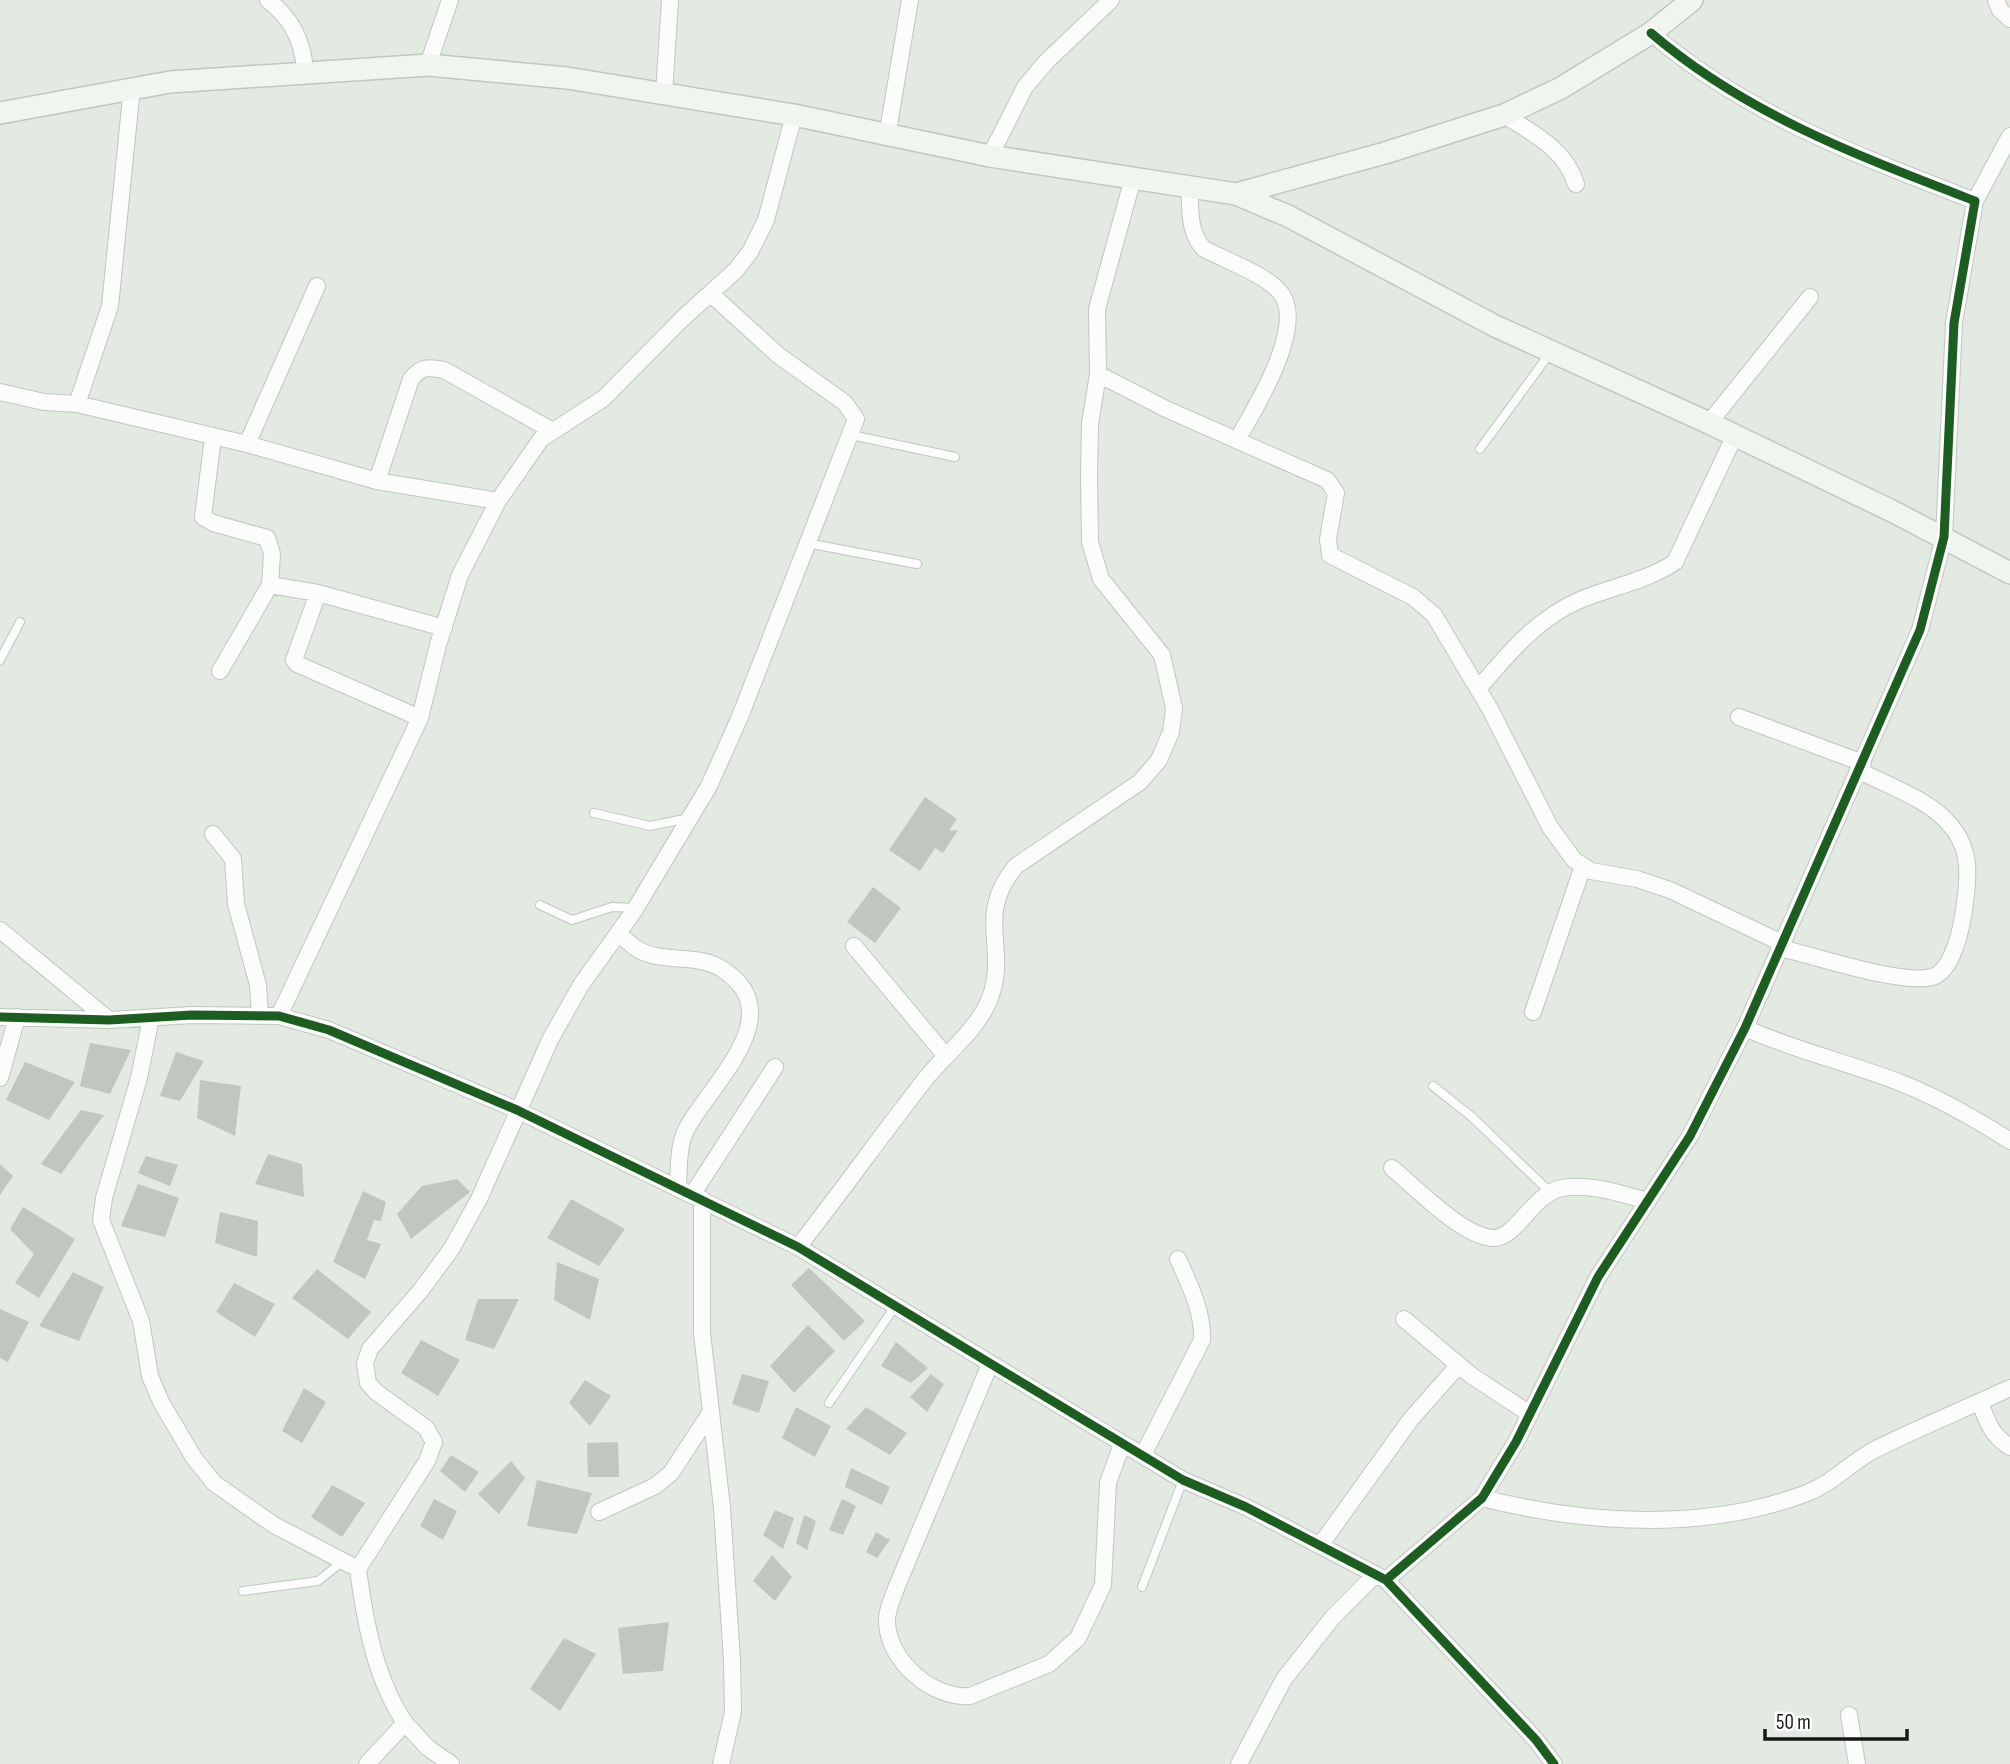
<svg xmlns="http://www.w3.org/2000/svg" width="2010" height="1764" font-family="'Sofia Sans Condensed',sans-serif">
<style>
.building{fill:#c0c7c0}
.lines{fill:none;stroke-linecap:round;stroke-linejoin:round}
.lane-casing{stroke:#c0c7c0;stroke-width:10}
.street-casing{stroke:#c0c7c0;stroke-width:18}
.secondary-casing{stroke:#c0c7c0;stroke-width:24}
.lane{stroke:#fbfcfb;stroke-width:8}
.street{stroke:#fbfcfb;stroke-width:16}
.secondary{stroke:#f0f5f0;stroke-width:21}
.cycleway-casing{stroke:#fff;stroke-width:13}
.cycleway{stroke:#1b5e20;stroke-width:9}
</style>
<rect width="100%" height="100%" fill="#e2eae2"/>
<!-- building -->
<path class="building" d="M 925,797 L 957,819 L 949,831 L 958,830 L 943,853 L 935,848 L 920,871 L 889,850 Z
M 873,887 L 901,908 L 875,943 L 847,922 Z
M 90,1043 L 131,1050 L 110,1094 L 80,1086 Z
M 176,1052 L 204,1061 L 180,1101 L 160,1096 Z
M 25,1062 L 75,1082 L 49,1120 L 6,1100 Z
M 200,1080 L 241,1086 L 235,1136 L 197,1118 Z
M 81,1110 L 104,1115 L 61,1174 L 41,1164 Z
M 268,1154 L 302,1164 L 304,1197 L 255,1184 Z
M 146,1156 L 178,1165 L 170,1186 L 138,1173 Z
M 0,1164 L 13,1176 L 0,1195 Z
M 457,1179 L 470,1192 L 411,1239 L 397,1214 L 422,1186 Z
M 138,1184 L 179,1198 L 165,1237 L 121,1226 Z
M 363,1191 L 386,1202 L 381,1221 L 374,1220 L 367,1240 L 381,1244 L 365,1279 L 333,1262 Z
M 571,1199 L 625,1229 L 599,1266 L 547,1238 Z
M 23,1207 L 75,1239 L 39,1298 L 15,1283 L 34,1254 L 10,1229 Z
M 220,1212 L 258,1221 L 257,1257 L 215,1243 Z
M 557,1262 L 599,1279 L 590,1320 L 554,1300 Z
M 809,1268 L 865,1321 L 844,1341 L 791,1285 Z
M 317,1269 L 371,1312 L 348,1339 L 292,1298 Z
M 73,1272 L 104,1287 L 79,1341 L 39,1326 Z
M 234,1283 L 275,1304 L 255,1337 L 216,1312 Z
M 478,1299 L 519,1299 L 494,1349 L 465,1340 Z
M 0,1309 L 29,1322 L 8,1362 L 0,1358 Z
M 808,1325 L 835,1351 L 794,1393 L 770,1366 Z
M 421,1340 L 460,1360 L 438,1396 L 401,1373 Z
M 896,1342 L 928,1368 L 911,1383 L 881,1366 Z
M 742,1374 L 769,1381 L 759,1413 L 732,1404 Z
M 931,1374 L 944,1384 L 927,1412 L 910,1397 Z
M 585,1380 L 611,1396 L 590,1426 L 569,1403 Z
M 304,1388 L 326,1402 L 302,1443 L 282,1431 Z
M 796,1407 L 831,1426 L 815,1457 L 782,1438 Z
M 866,1407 L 907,1433 L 890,1455 L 846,1429 Z
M 618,1442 L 619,1477 L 588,1477 L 587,1443 Z
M 451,1455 L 479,1472 L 465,1492 L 440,1471 Z
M 511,1461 L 525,1478 L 499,1514 L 478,1494 Z
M 851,1468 L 890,1487 L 882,1505 L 845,1487 Z
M 537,1480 L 592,1493 L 577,1534 L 527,1526 Z
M 332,1485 L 365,1503 L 342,1537 L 311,1517 Z
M 434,1499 L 457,1511 L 443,1540 L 420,1526 Z
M 842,1499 L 856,1506 L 843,1535 L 829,1530 Z
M 775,1510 L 794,1518 L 783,1549 L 763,1535 Z
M 804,1515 L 816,1521 L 807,1550 L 796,1543 Z
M 876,1532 L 890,1540 L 877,1558 L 866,1552 Z
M 772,1555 L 792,1577 L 775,1601 L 753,1581 Z
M 669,1622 L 663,1671 L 623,1674 L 618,1628 Z
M 564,1638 L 596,1654 L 560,1711 L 530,1689 Z"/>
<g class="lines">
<defs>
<path id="lane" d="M 851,435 L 955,457
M 1480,449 L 1550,353
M 807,543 L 917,564
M 0,660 L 20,622
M 594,813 L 650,826 L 689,818
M 540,905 L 572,920 L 612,907 L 636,908
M 1433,1086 L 1472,1117 L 1551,1193
M 829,1403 L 896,1305
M 1142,1587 L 1183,1480
M 243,1591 L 318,1581 L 343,1561"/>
<path id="street" d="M 268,0 C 292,19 303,41 305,71
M 1996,0 L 2000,10 L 2010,19
M 428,65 L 450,0
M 664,94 L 670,0
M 1504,115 C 1534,134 1565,149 1576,184
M 887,137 L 910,0
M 990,156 L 1025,87 L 1046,62 L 1111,0
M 1189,188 C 1191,210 1188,232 1204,249 C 1225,260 1264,274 1279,291 C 1309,323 1254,410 1237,440
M 1975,201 L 2010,136
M 1098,374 L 1166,409 L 1327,480 L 1336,493 L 1328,539 L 1330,555 L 1413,597 L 1434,615 L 1490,709 L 1550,827 L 1574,860 L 1591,871 L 1637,879 L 1670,890 L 1782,943
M 0,392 L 44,402 L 77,404 L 247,444 L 377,481 L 498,501
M 77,404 L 110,306 L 132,87
M 1709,423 L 1810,297
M 213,437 L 203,517 L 213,523 L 267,538 L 272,554 L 270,585 L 318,593 L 444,628
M 247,444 L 317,286
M 377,481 L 411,379 C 421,366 429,367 444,370 L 551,430
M 318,593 L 294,660 L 297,664 L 420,718
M 220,671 L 270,585
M 1478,689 C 1508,654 1536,619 1580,600 C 1611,587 1647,581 1675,562 L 1734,437
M 1739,717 L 1863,763
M 213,834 L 233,859 L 236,904 L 258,985 L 260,1015
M 0,930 L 109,1020
M 618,933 C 625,939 632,946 639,950 C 664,964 698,953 722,969 C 792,1014 712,1082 687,1128 C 678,1144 679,1168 678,1186
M 854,946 L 945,1055
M 1780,948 C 1816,956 1900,985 1932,977 C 1960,970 1969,890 1967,865 C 1966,850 1960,837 1951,826 C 1931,800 1888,786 1860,771
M 1533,1012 L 1583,866
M 279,1016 L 420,718 L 438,645 L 460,575 L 498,501 L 541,439 L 604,398 L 682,319 L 736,270 L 750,252 L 766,220 L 794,115
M 0,1017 L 109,1020 L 192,1015 L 279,1016 L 329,1030 L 517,1110 L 798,1247 L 1183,1480 L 1246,1507 L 1386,1580 L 1536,1740 L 1554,1764
M 151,1018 L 139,1078 L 104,1198 L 101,1220 L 141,1321 L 150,1376 L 161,1402 L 194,1458 L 214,1483 L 274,1525 L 358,1569
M 1745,1028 C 1796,1051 1850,1063 1901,1083 C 1939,1098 1976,1119 2010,1141
M 0,1078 L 17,1017
M 1392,1168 C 1415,1187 1464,1238 1494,1238 C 1516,1238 1534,1193 1562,1188 C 1590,1183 1621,1194 1648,1201
M 692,1195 L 775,1067
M 702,1199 L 702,1333 L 722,1508 L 732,1660 L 733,1712 L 721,1764
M 798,1247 C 842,1191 883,1133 927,1077 C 947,1053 979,1028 990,998 C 1009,948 974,916 1016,866 L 1140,782 L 1159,760 L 1171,732 L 1174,708 L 1162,655 L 1101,579 L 1090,542 L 1089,477 L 1090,424 L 1098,374 L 1097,309 L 1133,178
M 1404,1319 L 1472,1376 L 1530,1414
M 990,1364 L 897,1586 C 893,1597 886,1611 887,1623 C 889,1662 933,1699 970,1696 L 1049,1664 L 1078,1638 L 1103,1585 L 1108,1483 L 1122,1444
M 1980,1402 C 1987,1422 1992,1436 2010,1447
M 1143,1455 L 1202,1340 C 1203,1311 1190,1286 1178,1259
M 1482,1498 C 1586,1524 1705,1532 1807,1493 C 1833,1483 1850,1463 1874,1450 C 1918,1428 1965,1409 2010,1388
M 599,1512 L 655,1486 L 671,1473 L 711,1412
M 1321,1544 L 1411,1419 L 1458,1366
M 1386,1580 L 1482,1498 L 1516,1442 L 1598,1277 L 1690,1136 L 1745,1028 L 1920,630 L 1944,537 L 1954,323 L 1975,201 C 1859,156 1747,115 1651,33
M 1849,1715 L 1857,1764
M 405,1723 L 428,1748 L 451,1764
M 367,1764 L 405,1723 C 375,1678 365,1622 358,1569 L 427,1461 L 434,1442 L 426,1428 L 376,1392 L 368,1383 L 365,1363 L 370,1349 L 421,1290 L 452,1248 L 479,1199 L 551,1038 L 581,985 L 634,911 L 709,786 L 739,719 L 856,419 L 845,403 L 778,355 L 711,294
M 1239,1764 L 1284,1679 L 1333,1617 L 1375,1575"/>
<path id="secondary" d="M 0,113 L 170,82 L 428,65 L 567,78 L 794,115 L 990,156 L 1236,194 L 1288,216 L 1495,326 L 1709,423 L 1894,512 L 2010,573
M 1236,194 L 1385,153 L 1504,115 L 1561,88 L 1651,33 L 1692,0"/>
</defs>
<!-- lane casing -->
<use href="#lane" class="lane-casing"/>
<!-- street casing -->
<use href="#street" class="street-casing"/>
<!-- secondary casing -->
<use href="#secondary" class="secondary-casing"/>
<!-- lane -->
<use href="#lane" class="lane"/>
<!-- street -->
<use href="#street" class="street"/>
<!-- secondary -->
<use href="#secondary" class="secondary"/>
<defs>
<path id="cycleway" d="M 0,1017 L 109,1020 L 192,1015 L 279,1016 L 329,1030 L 517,1110 L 798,1247 L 1183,1480 L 1246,1507 L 1386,1580 L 1536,1740 L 1554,1764
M 1386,1580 L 1482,1498 L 1516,1442 L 1598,1277 L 1690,1136 L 1745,1028 L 1920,630 L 1944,537 L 1954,323 L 1975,201 C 1859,156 1747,115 1651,33"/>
</defs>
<!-- cycleway casing -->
<use href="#cycleway" class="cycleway-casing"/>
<!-- cycleway -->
<use href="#cycleway" class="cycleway"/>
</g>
<!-- scale -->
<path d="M1765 1729v10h142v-10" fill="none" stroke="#141914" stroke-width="3.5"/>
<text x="1776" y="1729" font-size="21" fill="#141914" stroke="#ffffff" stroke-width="5" paint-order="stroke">50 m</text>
</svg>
